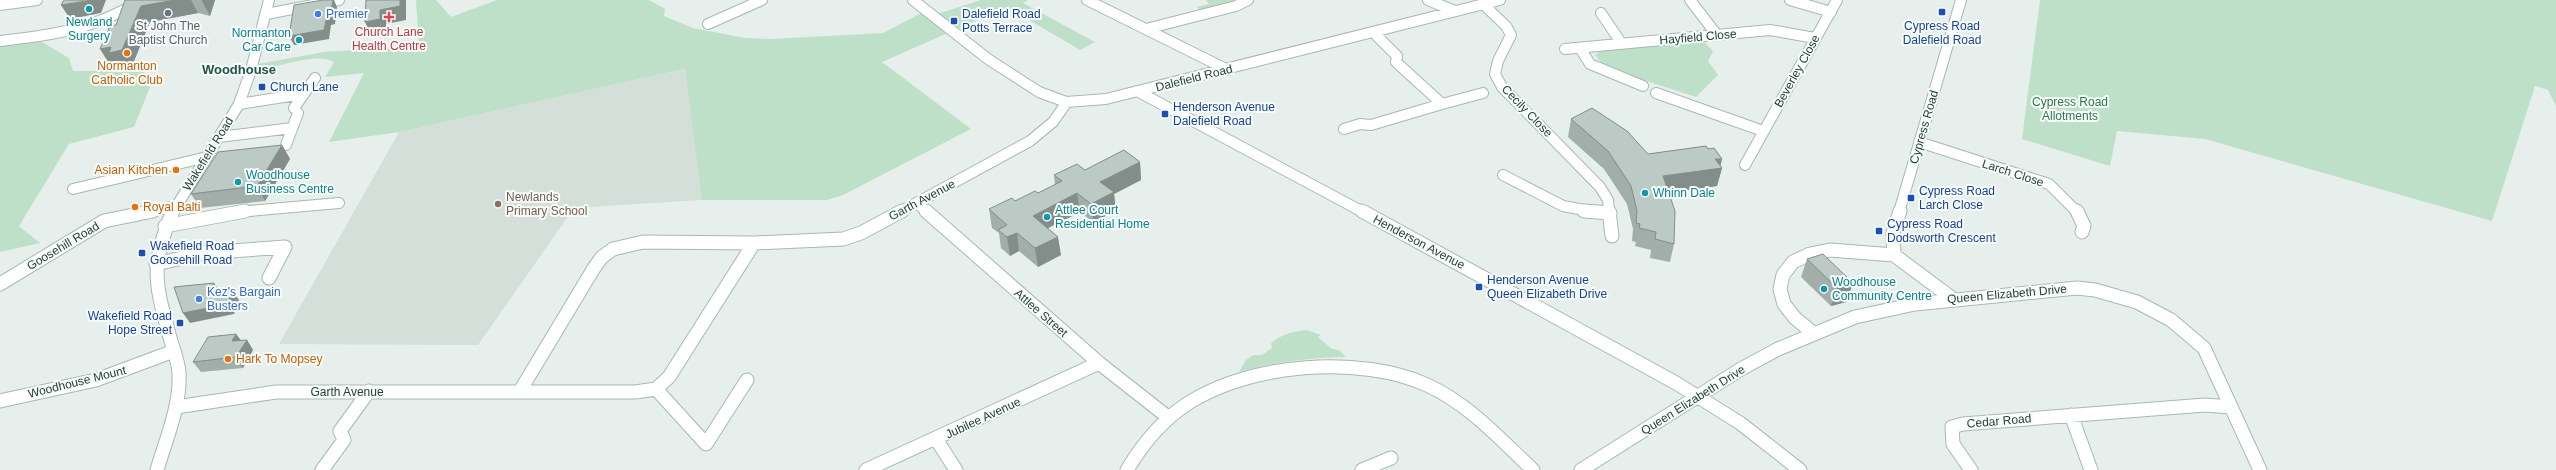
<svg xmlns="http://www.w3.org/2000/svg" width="2556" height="470" font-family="Helvetica,sans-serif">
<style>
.built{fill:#d4dfda}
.green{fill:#bfe0c8}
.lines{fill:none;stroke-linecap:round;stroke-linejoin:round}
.minor-far1-casing{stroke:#a8b8b2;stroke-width:12}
.minor-casing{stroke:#a8b8b2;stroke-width:15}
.tertiary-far1-casing{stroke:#a8b8b2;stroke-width:12}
.tertiary-casing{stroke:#a8b8b2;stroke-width:15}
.minor-far1{stroke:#fff;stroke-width:10}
.minor{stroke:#fff;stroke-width:13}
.tertiary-far1{stroke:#fff;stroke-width:10}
.tertiary{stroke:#fff;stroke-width:13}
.wall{fill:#a1aea9}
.shaded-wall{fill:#838d89}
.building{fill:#bbcac4;stroke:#838d89}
.culture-dot{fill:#0f9aa8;stroke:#f7fbf9;stroke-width:1.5}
.transit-dot{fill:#1a4fb4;stroke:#f7fbf9;stroke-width:1.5}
.worship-dot{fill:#6b7280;stroke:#f7fbf9;stroke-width:1.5}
.shop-dot{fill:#3f7fe0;stroke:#f7fbf9;stroke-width:1.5}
.health-dot{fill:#e0444e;stroke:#f7fbf9;stroke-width:1.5}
.food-dot{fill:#e8710a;stroke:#f7fbf9;stroke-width:1.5}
.education-dot{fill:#8d6e63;stroke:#f7fbf9;stroke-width:1.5}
.labels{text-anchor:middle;stroke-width:4;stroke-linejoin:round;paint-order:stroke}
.shop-label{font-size:12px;fill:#366cbe;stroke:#f7fbf9;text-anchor:start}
.transit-label{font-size:12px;fill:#164399;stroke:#f7fbf9;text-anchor:start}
.culture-label{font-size:12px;fill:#0d838f;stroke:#f7fbf9;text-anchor:start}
.worship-label{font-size:12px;fill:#5b616d;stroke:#f7fbf9}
.health-label{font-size:12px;fill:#be3a42;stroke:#f7fbf9}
.street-label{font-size:12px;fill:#24423a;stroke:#f7fbf9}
.food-label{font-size:12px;fill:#c56008;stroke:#f7fbf9;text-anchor:start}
.park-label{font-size:12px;fill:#2d7a4b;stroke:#f7fbf9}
.education-label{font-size:12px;fill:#785e54;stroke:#f7fbf9;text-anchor:start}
.neighbourhood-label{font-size:13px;font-weight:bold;fill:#1f5548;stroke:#f7fbf9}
</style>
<rect width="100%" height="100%" fill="#e6efeb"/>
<!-- built -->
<path class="built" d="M 685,69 L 702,182 L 702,200 L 574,208 L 478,345 L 279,344 L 399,132 Z"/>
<!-- green -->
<path class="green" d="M 416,0 L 436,0 L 451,17 L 497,0 L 649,0 L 665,9 L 664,16 L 693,28 L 745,38 L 771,39 L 883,33 L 927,10 L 934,15 L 981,0 L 1028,0 L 1023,3 L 1095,42 L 1080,50 L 1007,7 L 882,62 L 971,129 L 843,195 L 827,200 L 702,200 L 685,69 L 399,132 L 329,142 L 364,73 L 325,77 L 334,62 C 319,51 267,69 250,74 L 252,65 L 324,52 L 419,46 Z
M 1206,0 L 1248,0 L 1203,14 L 1197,7 L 1209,4 Z
M 2040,0 L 2556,0 L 2556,106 L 2548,90 L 2535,86 L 2492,221 L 2205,139 L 2117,131 L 2110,166 L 2022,139 Z
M 40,41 L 69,58 L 73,71 L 98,71 L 139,60 L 150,87 L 134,127 L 69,144 L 19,226 L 40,243 L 0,252 L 0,43 Z
M 1703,41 L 1713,51 L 1708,61 L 1718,75 L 1696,97 L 1606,68 L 1595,55 L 1601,51 Z
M 1307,330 L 1321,335 L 1318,337 L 1332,349 L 1339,350 L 1346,357 C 1308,358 1275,362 1239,372 L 1246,360 L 1253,355 L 1262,355 L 1272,348 L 1271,343 C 1282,334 1294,331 1307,330 Z"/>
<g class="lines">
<defs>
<path id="minor-far1" d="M 913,0 L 988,59 L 1039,92 L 1066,102 L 1106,99 L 1500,0
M 1087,0 L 1228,70
M 1428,0 L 1455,11
M 1690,0 L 1717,35
M 1790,0 L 1831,12
M 1483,4 L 1506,26 L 1511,35 L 1498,61 L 1495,74 L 1502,87 L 1600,187 L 1608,200 L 1609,212
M 0,5 L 37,0
M 1601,13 L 1622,44
M 266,14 L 339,0
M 708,24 L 762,0
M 1146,29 L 1236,6 L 1248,0
M 0,41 C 35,37 69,33 102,20 C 123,12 132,3 156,0
M 1580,48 L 1590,64 L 1643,86
M 1565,49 L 1770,30 L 1815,38
M 1137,91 L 1363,212
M 1656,93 L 1763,131
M 239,104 L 303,94
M 1442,104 L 1483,93
M 294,108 L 315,78
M 1344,129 L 1360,124 L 1371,125 L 1442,104 L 1396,62 L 1397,56 L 1374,33
M 219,137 L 292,128
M 1919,142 L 2049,184 L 2077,212
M 286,145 L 298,113
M 1745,165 L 1837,0
M 1503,175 L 1563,206 L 1595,212
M 73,189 L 207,157
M 917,203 L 927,212
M 148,212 L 175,206
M 238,212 L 339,203
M 900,212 L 1030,141 L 1053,122 L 1067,102
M 1899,212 L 1961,0"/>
<path id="minor" d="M 926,211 L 1099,363 L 1169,418
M 1362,211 L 1676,383 L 1740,423 L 1800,470
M 1584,211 L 1610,213
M 1609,211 L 1612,236
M 2077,211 L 2084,226 L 2082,232
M 165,226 L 245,211
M 1894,255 L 1893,233 L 1900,211
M 156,264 L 204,253 L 285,247 L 269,278
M 0,284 L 104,221 L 153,211
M 1813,333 L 1795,318 L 1784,304 L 1780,289 L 1783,275 L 1793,262 L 1810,254 L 1830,250 L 1894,255 L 1953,299
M 656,389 L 706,444 L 747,380
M 520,391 L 594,268 L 602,257 L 613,249 L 643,242 L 754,243 L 843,239 L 861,233 L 902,211
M 0,401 L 96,380 L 174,351
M 176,407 L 276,392 L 635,392 L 656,389 L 669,377 L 754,243
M 2071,415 L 2091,470
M 936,439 L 956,470
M 322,470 L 344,440 L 340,431 L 369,391
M 866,470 L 1099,363
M 1127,470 C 1143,443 1163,419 1190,402 C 1252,363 1361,355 1427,385 C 1469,404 1500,439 1533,470
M 1362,470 L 1391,458
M 1581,470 L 1741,369 L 1778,349 L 1855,317 L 1915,304 L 2077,288 L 2095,290 L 2137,302 L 2171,320 L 2204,348 L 2260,470
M 1971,470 L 1953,444 L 1952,427 L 1963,424 L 2205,405 L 2231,407"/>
<path id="tertiary-far1" d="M 173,212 L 239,104 L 251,70 L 269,0"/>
<path id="tertiary" d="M 157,470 C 166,439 181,405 179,372 C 178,360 172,346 169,334 C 154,281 151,262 173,211"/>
</defs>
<!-- minor-far1 casing -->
<use href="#minor-far1" class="minor-far1-casing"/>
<!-- minor casing -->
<use href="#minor" class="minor-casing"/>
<!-- tertiary-far1 casing -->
<use href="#tertiary-far1" class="tertiary-far1-casing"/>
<!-- tertiary casing -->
<use href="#tertiary" class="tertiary-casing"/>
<!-- minor-far1 -->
<use href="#minor-far1" class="minor-far1"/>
<!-- minor -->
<use href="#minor" class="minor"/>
<!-- tertiary-far1 -->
<use href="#tertiary-far1" class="tertiary-far1"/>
<!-- tertiary -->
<use href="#tertiary" class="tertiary"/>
</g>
<!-- wall -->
<path class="wall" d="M 125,0 L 215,0 L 210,16 L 198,13 L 150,22 L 132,66 L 119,69 L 116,64 L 110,65 Z
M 1571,119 L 1648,154 L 1720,166 L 1722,168 L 1717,186 L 1669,192 L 1674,244 L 1670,262 L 1650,258 L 1651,250 L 1635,246 L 1636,242 L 1632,241 L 1633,229 L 1627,204 L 1604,169 L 1568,137 Z
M 282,145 L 290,159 L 265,201 L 200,208 L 191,194 Z
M 1140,162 L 1141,180 L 1114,194 L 1116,211 L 1093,222 L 1080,212 L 1048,228 L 1061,255 L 1038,267 L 1019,251 L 1010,256 L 1001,248 L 999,233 L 992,228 L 989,209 L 1038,193 L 1055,185 L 1054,175 L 1085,170 Z
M 1807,259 L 1853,283 L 1846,302 L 1831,306 L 1801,277 Z
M 236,334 L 241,340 L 247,340 L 253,350 L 243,368 L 201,372 L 193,362 Z"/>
<!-- shaded-wall -->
<path class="shaded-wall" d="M 92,0 L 106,0 L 101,13 L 70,19 L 61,5 Z
M 175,0 L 191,0 L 198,13 L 150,22 L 132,66 L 119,69 L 116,64 L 110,65 L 100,49 L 141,6 Z
M 202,0 L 215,0 L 210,16 L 202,1 Z
M 333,0 L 334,0 L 337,7 L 335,24 L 331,25 L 329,39 L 294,45 L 289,36 L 327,16 Z
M 400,0 L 406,0 L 406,20 L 386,24 L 386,32 L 371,35 L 365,22 L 380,10 Z
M 282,145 L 290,159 L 265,201 L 257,186 Z
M 1715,159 L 1722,159 L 1720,168 L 1722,168 L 1717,186 L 1659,194 L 1663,176 Z
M 1140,162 L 1141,180 L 1114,194 L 1116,211 L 1093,222 L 1091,204 L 1100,182 Z
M 1077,193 L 1080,212 L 1036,234 L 1033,216 Z
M 1017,233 L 1019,251 L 1010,256 L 1007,237 Z
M 1058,237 L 1061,255 L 1038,267 L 1035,248 Z
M 214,283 L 221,293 L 220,302 L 209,292 Z
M 1853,283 L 1846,302 L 1831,306 L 1837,288 Z
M 232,290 L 239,300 L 234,314 L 190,323 L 183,313 Z
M 236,334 L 243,344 L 232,341 Z
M 247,340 L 253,350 L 243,368 L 236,357 Z"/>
<!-- building -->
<path class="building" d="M 64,0 L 92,0 L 61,5 Z
M 125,0 L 175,0 L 141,6 L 122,50 L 109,53 L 111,47 L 100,49 L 110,26 L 116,25 Z
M 323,0 L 333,0 L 330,15 L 327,16 L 324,30 L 289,36 L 294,5 Z
M 366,0 L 400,0 L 400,6 L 380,10 L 380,19 L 365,22 Z
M 1592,108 L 1627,131 L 1648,154 L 1706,146 L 1708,149 L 1714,148 L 1722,159 L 1715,159 L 1722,168 L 1663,176 L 1675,211 L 1674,244 L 1655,239 L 1656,232 L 1639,228 L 1640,224 L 1636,223 L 1637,211 L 1631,186 L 1608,151 L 1571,119 Z
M 282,145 L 257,186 L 191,194 L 218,152 Z
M 1124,150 L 1140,162 L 1100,182 L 1114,192 L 1091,204 L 1077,193 L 1033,216 L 1058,237 L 1035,248 L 1017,233 L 1007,237 L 998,230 L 1007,225 L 989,209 L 1012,198 L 1015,201 L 1035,191 L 1038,193 L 1062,181 L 1054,175 L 1077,164 L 1085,170 Z
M 1823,254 L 1853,283 L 1837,288 L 1807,259 Z
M 214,283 L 209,292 L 214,292 L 213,294 L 232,290 L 228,304 L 183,313 L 174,287 Z
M 236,334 L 232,341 L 247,340 L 236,357 L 193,362 L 208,337 Z"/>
<!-- markers -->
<g class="culture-dot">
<circle cx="89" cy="9" r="4"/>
<circle cx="299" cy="40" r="4"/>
<circle cx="238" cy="182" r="4"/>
<circle cx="1645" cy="193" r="4"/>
<circle cx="1047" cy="217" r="4"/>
<circle cx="1824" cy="289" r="4"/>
</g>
<g class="transit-dot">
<rect x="1938" y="8" width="8" height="8" rx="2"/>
<rect x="950" y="17" width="8" height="8" rx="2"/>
<rect x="258" y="83" width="8" height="8" rx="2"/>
<rect x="1161" y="110" width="8" height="8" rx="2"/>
<rect x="1907" y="194" width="8" height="8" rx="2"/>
<rect x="1875" y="227" width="8" height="8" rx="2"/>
<rect x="138" y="249" width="8" height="8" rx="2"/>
<rect x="1475" y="283" width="8" height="8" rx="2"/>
<rect x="176" y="319" width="8" height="8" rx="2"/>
</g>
<circle class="worship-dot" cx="168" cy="13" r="4"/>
<g class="shop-dot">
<circle cx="318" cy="14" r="4"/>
<circle cx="199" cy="299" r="4"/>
</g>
<path class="health-dot" d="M387 11h4v4h4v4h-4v4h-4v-4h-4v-4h4z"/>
<g class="food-dot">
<circle cx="127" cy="53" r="4"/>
<circle cx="176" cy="170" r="4"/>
<circle cx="135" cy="207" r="4"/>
<circle cx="228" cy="359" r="4"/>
</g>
<circle class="education-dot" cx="498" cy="204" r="4"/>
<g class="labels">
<!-- shop labels -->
<g class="shop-label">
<text x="326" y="18">Premier</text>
<text x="207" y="296">Kez's Bargain<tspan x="207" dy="14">Busters</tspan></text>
</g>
<!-- transit labels -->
<g class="transit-label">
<text x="962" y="18">Dalefield Road<tspan x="962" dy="14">Potts Terrace</tspan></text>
<text x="1942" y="30" text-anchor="middle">Cypress Road<tspan x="1942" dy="14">Dalefield Road</tspan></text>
<text x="270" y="91">Church Lane</text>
<text x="1173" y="111">Henderson Avenue<tspan x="1173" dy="14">Dalefield Road</tspan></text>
<text x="1919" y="195">Cypress Road<tspan x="1919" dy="14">Larch Close</tspan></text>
<text x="1887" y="228">Cypress Road<tspan x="1887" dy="14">Dodsworth Crescent</tspan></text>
<text x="150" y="250">Wakefield Road<tspan x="150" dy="14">Goosehill Road</tspan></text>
<text x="1487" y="284">Henderson Avenue<tspan x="1487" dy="14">Queen Elizabeth Drive</tspan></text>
<text x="172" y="320" text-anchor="end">Wakefield Road<tspan x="172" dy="14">Hope Street</tspan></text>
</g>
<!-- culture labels -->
<g class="culture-label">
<text x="89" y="26" text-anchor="middle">Newland<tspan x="89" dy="14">Surgery</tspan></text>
<text x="291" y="37" text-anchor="end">Normanton<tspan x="291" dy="14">Car Care</tspan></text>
<text x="246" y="179">Woodhouse<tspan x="246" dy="14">Business Centre</tspan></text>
<text x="1653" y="197">Whinn Dale</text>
<text x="1055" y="214">Attlee Court<tspan x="1055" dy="14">Residential Home</tspan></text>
<text x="1832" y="286">Woodhouse<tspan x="1832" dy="14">Community Centre</tspan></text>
</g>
<!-- worship labels -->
<g class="worship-label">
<text x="168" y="30">St John The<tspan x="168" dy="14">Baptist Church</tspan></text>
</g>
<!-- health labels -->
<g class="health-label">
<text x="389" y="36">Church Lane<tspan x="389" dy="14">Health Centre</tspan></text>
</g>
<!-- street labels -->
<g class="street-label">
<text transform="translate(1698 37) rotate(-5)" y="4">Hayfield Close</text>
<text transform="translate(1797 71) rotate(-61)" y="4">Beverley Close</text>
<text transform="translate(1194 78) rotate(-14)" y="4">Dalefield Road</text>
<text transform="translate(1527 111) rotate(46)" y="4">Cecily Close</text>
<text transform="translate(1924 127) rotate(-74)" y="4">Cypress Road</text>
<text transform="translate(208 154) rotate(-58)" y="4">Wakefield Road</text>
<text transform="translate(2013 173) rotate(18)" y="4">Larch Close</text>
<text transform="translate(922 200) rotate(-28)" y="4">Garth Avenue</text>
<text transform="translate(1419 242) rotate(28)" y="4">Henderson Avenue</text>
<text transform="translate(63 246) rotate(-31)" y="4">Goosehill Road</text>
<text transform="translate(2007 294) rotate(-5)" y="4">Queen Elizabeth Drive</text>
<text transform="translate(1041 313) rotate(41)" y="4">Attlee Street</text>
<text transform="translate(77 382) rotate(-14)" y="4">Woodhouse Mount</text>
<text x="347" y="396">Garth Avenue</text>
<text transform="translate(1693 400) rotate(-32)" y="4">Queen Elizabeth Drive</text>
<text transform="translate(983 418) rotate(-25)" y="4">Jubilee Avenue</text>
<text transform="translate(1999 421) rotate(-5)" y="4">Cedar Road</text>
</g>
<!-- food labels -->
<g class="food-label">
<text x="127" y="70" text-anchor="middle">Normanton<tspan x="127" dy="14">Catholic Club</tspan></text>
<text x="168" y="174" text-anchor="end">Asian Kitchen</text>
<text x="143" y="211">Royal Balti</text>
<text x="236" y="363">Hark To Mopsey</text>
</g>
<!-- park labels -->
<g class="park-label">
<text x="2070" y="106">Cypress Road<tspan x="2070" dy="14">Allotments</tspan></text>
</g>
<!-- education labels -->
<g class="education-label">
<text x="506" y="201">Newlands<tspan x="506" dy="14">Primary School</tspan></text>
</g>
<!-- neighbourhood labels -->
<g class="neighbourhood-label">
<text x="239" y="74">Woodhouse</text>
</g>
</g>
</svg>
